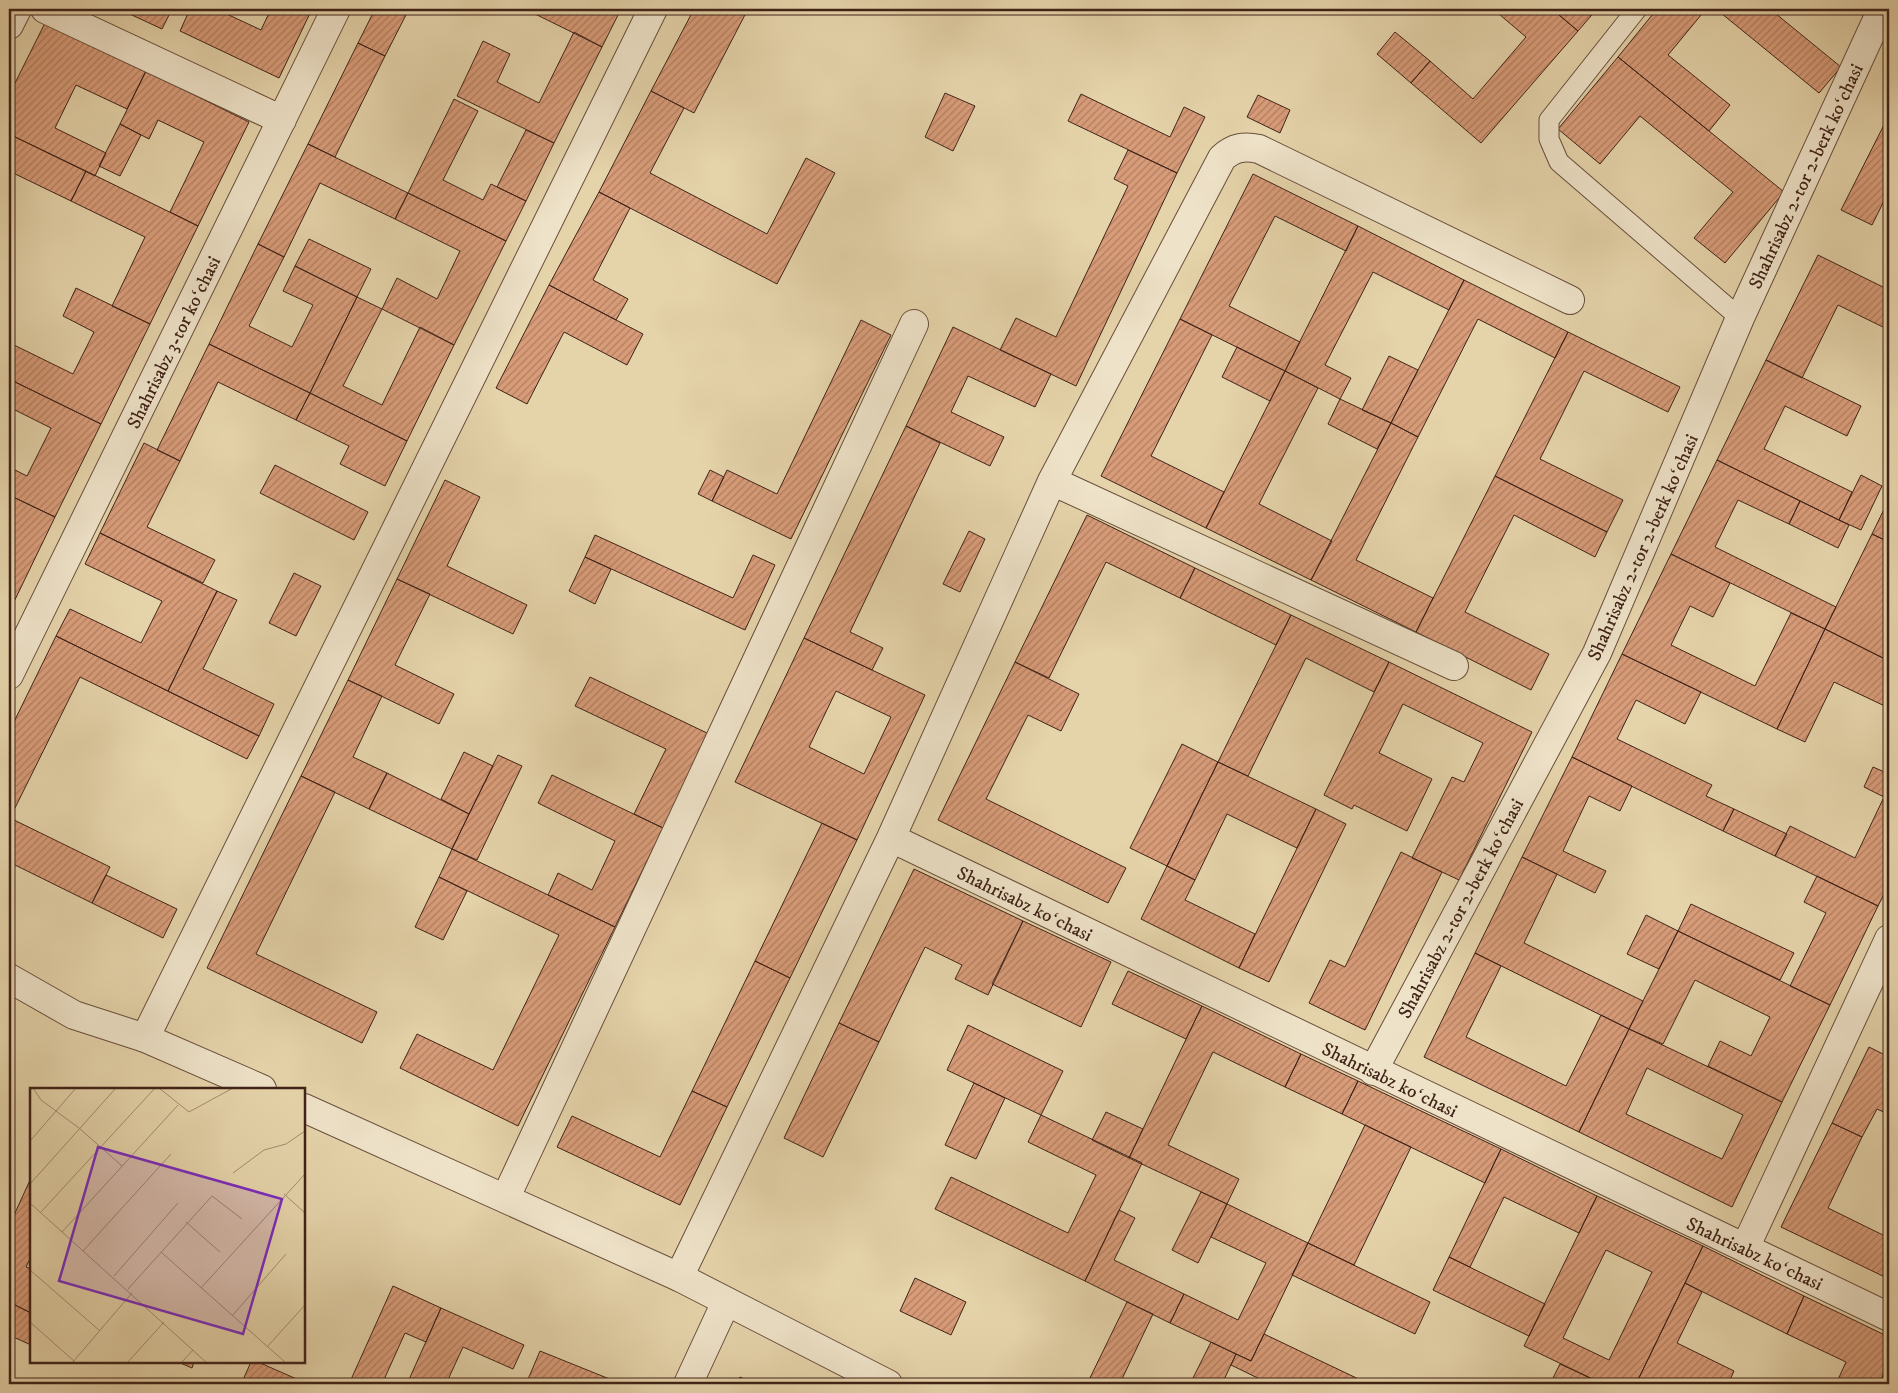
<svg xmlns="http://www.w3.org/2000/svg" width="1898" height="1393" font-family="'IM FELL DW Pica',serif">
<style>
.building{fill:url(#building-hatch);stroke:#402318;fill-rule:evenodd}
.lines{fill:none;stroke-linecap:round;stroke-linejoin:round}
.service-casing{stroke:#694f3c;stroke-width:21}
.minor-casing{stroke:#694f3c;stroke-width:30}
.tertiary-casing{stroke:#694f3c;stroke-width:30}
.service{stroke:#eee2c8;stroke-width:19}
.minor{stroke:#eee2c8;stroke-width:28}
.tertiary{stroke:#eee2c8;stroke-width:28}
.labels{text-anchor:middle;stroke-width:4;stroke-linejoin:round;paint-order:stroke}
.street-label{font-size:19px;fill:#402318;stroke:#eee2c8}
.inset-road{fill:none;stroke:#a38d70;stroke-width:1}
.view{fill:#7b2cbf;fill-opacity:0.15;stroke:#7b2cbf;stroke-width:2.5}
.inset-edge{fill:none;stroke:#402318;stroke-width:2.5}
</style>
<defs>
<pattern id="building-hatch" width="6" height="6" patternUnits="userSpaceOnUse" patternTransform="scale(1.25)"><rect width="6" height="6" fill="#d89c79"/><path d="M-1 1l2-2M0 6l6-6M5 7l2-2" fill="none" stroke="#b17f62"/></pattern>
</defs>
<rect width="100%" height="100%" fill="#e5d3aa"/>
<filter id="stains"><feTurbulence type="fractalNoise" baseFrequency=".004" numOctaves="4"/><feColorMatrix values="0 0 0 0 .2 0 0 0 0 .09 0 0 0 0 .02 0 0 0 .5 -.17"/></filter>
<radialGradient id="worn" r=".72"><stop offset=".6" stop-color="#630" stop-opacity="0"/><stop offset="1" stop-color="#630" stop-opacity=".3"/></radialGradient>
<!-- building -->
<path class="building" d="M 119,9 L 172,9 L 162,29 Z
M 190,9 L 216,9 L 261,30 L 271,9 L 312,9 L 279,78 L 180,31 Z
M 375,9 L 409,9 L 385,56 L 358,43 Z
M 525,9 L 621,9 L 602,47 Z
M 694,9 L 748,9 L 694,113 L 651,91 Z
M 1493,9 L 1552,9 L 1578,31 L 1481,143 L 1411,83 L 1430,61 L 1473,99 L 1526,37 Z
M 1552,9 L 1597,9 L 1578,31 Z
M 1657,9 L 1706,9 L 1668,55 L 1730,105 L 1709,131 L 1618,57 Z
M 1716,9 L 1770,9 L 1841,67 L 1819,93 Z
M 45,23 L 146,71 L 127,109 L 76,85 L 55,128 L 106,153 L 95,176 L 9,134 L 9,95 Z
M 574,32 L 602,47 L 554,143 L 457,96 L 483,41 L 510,54 L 497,82 L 539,103 Z
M 1395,32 L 1430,61 L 1411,83 L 1377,54 Z
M 358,43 L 385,56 L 335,157 L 308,144 Z
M 1618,57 L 1784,192 L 1725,263 L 1694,238 L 1733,192 L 1640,116 L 1600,164 L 1558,129 Z
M 146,71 L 249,122 L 198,226 L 170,212 L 204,142 L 158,120 L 149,139 L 120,124 Z
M 651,91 L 684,108 L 650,173 L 767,234 L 806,158 L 835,173 L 777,284 L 599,192 Z
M 945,93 L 975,106 L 953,151 L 925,137 Z
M 1081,94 L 1170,137 L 1184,107 L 1205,117 L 1177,173 L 1068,121 Z
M 1258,95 L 1290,110 L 1280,133 L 1247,117 Z
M 454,99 L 478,111 L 443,180 L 483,200 L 491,184 L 526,201 L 506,241 L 408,193 Z
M 1889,115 L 1889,191 L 1872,225 L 1841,210 Z
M 120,124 L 141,135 L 120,176 L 99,166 Z
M 526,130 L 554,143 L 526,201 L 497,187 Z
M 9,134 L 86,171 L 71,201 L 9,171 Z
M 308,144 L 408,193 L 395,219 L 320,183 L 284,257 L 258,244 Z
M 1128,150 L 1177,173 L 1076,386 L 1000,350 L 1016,318 L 1056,337 L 1128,186 L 1114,179 Z
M 86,171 L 198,226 L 150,324 L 112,306 L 145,237 L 71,201 Z
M 1253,174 L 1358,226 L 1346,251 L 1275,216 L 1229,306 L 1300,342 L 1285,371 L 1180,319 Z
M 599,192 L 630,208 L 593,280 L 628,299 L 616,320 L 549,285 Z
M 408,193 L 506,241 L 454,345 L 382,309 L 397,278 L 437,299 L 460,251 L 395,219 Z
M 1358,226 L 1464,280 L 1449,310 L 1373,272 L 1325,365 L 1351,378 L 1340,399 L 1285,371 Z
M 309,239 L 371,269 L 357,297 L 295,266 Z
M 258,244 L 284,257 L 249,326 L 292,347 L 313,305 L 283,291 L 295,266 L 357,297 L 310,393 L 209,344 Z
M 1818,255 L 1889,290 L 1889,330 L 1838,305 L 1802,378 L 1766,360 Z
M 1464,280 L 1568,332 L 1555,358 L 1478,319 L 1418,437 L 1391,423 Z
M 549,285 L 643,334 L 627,365 L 564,332 L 527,404 L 496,388 Z
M 76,288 L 150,324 L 101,424 L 9,379 L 9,351 L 12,344 L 73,374 L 94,332 L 63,316 Z
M 357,297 L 382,309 L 343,386 L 382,405 L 420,327 L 454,345 L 407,441 L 310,393 Z
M 1180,319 L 1212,335 L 1151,456 L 1224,492 L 1206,528 L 1101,476 Z
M 861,320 L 891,335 L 791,539 L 712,501 L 727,470 L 777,494 Z
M 953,327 L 1051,374 L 1035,407 L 968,376 L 951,412 L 1004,437 L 990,466 L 906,426 Z
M 1568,332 L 1680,387 L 1668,412 L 1584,371 L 1540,459 L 1623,500 L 1607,532 L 1495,476 Z
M 209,344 L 310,393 L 296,420 L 218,382 L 180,461 L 157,450 Z
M 1237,347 L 1285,371 L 1270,401 L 1222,377 Z
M 1389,356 L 1418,370 L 1391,423 L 1362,410 Z
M 1766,360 L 1861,406 L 1847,436 L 1785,406 L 1764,449 L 1852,492 L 1839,520 L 1717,460 Z
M 1285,371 L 1318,388 L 1259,504 L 1332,541 L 1311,580 L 1206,528 Z
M 9,379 L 101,424 L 55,517 L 9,495 L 9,467 L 27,476 L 51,428 L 9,407 Z
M 310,393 L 407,441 L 385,486 L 340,464 L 349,446 L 296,420 Z
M 1340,399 L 1391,423 L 1377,449 L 1328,424 Z
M 1391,423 L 1418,437 L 1356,560 L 1433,598 L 1416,632 L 1311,580 Z
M 906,426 L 940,443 L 850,632 L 883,648 L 872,670 L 804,638 Z
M 144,443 L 180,461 L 147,527 L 215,560 L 203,583 L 100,533 Z
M 1717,460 L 1800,501 L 1789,524 L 1738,500 L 1715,547 L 1836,607 L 1825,629 L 1671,554 Z
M 275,465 L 368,512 L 354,540 L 260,493 Z
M 710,470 L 724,477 L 712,501 L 698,494 Z
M 1861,475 L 1882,486 L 1861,530 L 1839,520 Z
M 1495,476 L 1607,532 L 1595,557 L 1514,515 L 1465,612 L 1549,654 L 1531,690 L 1416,632 Z
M 445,480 L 480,497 L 447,566 L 527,605 L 513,634 L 397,579 Z
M 9,495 L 55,517 L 9,612 Z
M 1889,499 L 1889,542 L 1872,534 Z
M 1800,501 L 1849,525 L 1838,548 L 1789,524 Z
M 1087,515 L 1195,568 L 1180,598 L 1106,562 L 1049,678 L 1015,662 Z
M 969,531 L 985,539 L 960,592 L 943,584 Z
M 100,533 L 217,591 L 168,691 L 56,636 L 70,609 L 141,643 L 162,601 L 85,564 Z
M 1872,534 L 1889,542 L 1889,661 L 1825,629 Z
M 595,535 L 733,598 L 753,555 L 775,565 L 745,630 L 585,557 Z
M 1671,554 L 1730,583 L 1713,617 L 1690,606 L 1671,645 L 1755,686 L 1791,613 L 1825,629 L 1777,729 L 1622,654 Z
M 585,557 L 611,569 L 595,604 L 569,591 Z
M 1195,568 L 1291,615 L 1276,645 L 1180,598 Z
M 294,573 L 321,586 L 296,636 L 269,623 Z
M 397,579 L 430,594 L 395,665 L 454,694 L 439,724 L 348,680 Z
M 217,591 L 237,600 L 203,669 L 274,704 L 259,736 L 168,691 Z
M 1291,615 L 1389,662 L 1374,692 L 1306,658 L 1248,776 L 1218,762 Z
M 1825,629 L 1889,661 L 1889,708 L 1834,682 L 1805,742 L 1777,729 Z
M 56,636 L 259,736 L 247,759 L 80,677 L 10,818 L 110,867 L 92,903 L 9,862 L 9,732 Z
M 804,638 L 925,695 L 857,840 L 735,782 ZM 836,691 L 891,717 L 864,774 L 809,747 Z
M 1622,654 L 1701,692 L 1685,724 L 1636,700 L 1617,739 L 1712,785 L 1706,796 L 1734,809 L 1723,831 L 1572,757 Z
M 1015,662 L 1079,694 L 1061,731 L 1028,715 L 986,799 L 1126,868 L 1108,903 L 938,820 Z
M 1389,662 L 1532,732 L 1459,880 L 1412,858 L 1452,777 L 1464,782 L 1483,743 L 1403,704 L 1379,753 L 1432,779 L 1407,831 L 1354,805 L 1352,809 L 1324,795 Z
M 590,677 L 709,734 L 663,828 L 634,814 L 666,749 L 575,706 Z
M 348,680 L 382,696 L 353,757 L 387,773 L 369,809 L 301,776 Z
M 1182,744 L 1218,762 L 1167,866 L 1130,848 Z
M 464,752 L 493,766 L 469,814 L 441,799 Z
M 498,755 L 522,766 L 477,860 L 452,849 Z
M 1572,757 L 1632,786 L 1620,811 L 1589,796 L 1563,851 L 1606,871 L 1595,893 L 1522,857 Z
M 1218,762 L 1316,809 L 1297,848 L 1227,814 L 1195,880 L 1167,866 Z
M 1873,767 L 1889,774 L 1889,884 L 1878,906 L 1775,856 L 1790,826 L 1855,858 L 1884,797 L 1864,787 Z
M 387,773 L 469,814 L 452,849 L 369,809 Z
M 552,775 L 663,828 L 615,927 L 548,895 L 558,873 L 592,890 L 615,841 L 538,803 Z
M 301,776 L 335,792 L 256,954 L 377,1012 L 362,1043 L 207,968 Z
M 1316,809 L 1346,824 L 1269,982 L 1239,968 Z
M 1734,809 L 1787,834 L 1775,856 L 1723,831 Z
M 822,823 L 857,840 L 790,978 L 755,961 Z
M 452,849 L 615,927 L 518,1126 L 400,1068 L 417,1034 L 493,1070 L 559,935 L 439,877 Z
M 1401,852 L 1442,872 L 1365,1030 L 1309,1003 L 1330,960 L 1345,967 Z
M 1522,857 L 1557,874 L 1524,943 L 1643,1001 L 1629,1029 L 1475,953 Z
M 1167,866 L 1195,880 L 1185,900 L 1255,934 L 1239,968 L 1141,919 Z
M 914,869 L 1023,921 L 988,995 L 955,979 L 962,965 L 925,947 L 879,1042 L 839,1023 Z
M 106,875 L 177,909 L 163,938 L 92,903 Z
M 1817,876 L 1878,906 L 1830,1005 L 1790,986 L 1826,913 L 1804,902 Z
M 439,877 L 467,891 L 443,940 L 415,927 Z
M 1691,904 L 1794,953 L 1780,980 L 1678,931 Z
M 1646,915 L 1678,931 L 1659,969 L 1627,954 Z
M 1023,921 L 1111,962 L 1081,1027 L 992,984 Z
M 1678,931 L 1830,1005 L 1782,1102 L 1708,1066 L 1720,1041 L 1751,1056 L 1770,1017 L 1695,980 L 1663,1044 L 1629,1029 Z
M 1475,953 L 1501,966 L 1466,1037 L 1566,1086 L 1601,1015 L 1629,1029 L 1579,1132 L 1424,1057 Z
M 755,961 L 790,978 L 727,1107 L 692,1091 Z
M 1128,971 L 1202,1006 L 1186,1039 L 1112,1004 Z
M 1202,1006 L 1301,1054 L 1285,1087 L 1213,1052 L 1168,1145 L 1239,1179 L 1227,1204 L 1129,1158 Z
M 839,1023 L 879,1042 L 823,1157 L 784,1138 Z
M 968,1025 L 1063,1071 L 1041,1115 L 947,1070 Z
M 1629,1029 L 1782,1102 L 1732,1207 L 1579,1132 ZM 1647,1068 L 1743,1115 L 1722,1159 L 1626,1114 Z
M 1869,1047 L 1889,1057 L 1889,1111 L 1888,1114 L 1877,1109 L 1862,1137 L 1832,1123 Z
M 1301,1054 L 1358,1081 L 1342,1114 L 1285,1087 Z
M 1358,1081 L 1501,1149 L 1485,1183 L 1342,1114 Z
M 974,1083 L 1005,1098 L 976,1159 L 945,1145 Z
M 692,1091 L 727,1107 L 680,1205 L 557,1147 L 572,1116 L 660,1157 Z
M 1106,1112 L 1143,1129 L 1129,1158 L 1092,1140 Z
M 1041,1115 L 1142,1163 L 1085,1281 L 935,1209 L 951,1177 L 1068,1233 L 1096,1175 L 1028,1142 Z
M 1832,1123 L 1862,1137 L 1828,1208 L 1889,1238 L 1889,1279 L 1781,1227 Z
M 1365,1125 L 1411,1147 L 1354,1265 L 1308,1243 Z
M 1501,1149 L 1597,1196 L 1579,1233 L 1504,1197 L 1470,1267 L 1449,1257 Z
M 31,1178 L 31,1257 L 26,1267 L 31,1269 L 31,1313 L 9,1302 L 9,1226 Z
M 1201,1192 L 1227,1204 L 1198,1263 L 1172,1250 Z
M 1597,1196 L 1703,1246 L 1636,1384 L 1603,1384 L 1524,1346 ZM 1606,1250 L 1652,1272 L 1609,1360 L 1563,1338 Z
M 1227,1204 L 1308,1243 L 1251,1361 L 1170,1323 L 1184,1294 L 1238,1320 L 1266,1263 L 1211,1237 Z
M 1119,1210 L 1135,1218 L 1114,1260 L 1184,1294 L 1170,1323 L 1085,1281 Z
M 1308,1243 L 1430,1302 L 1415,1334 L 1292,1275 Z
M 1703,1246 L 1804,1296 L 1787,1334 L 1685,1283 Z
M 1449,1257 L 1545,1304 L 1529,1336 L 1433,1290 Z
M 915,1278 L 966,1302 L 951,1335 L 900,1311 Z
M 1685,1283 L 1702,1292 L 1677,1343 L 1734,1371 L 1728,1384 L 1636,1384 Z
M 393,1286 L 441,1308 L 426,1342 L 405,1333 L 382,1384 L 349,1384 Z
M 1804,1296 L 1889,1337 L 1889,1362 L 1879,1384 L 1836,1384 L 1846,1362 L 1787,1334 Z
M 9,1302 L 31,1313 L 31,1345 L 9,1335 Z
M 1127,1302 L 1153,1314 L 1122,1379 L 1134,1384 L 1087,1384 Z
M 441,1308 L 524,1345 L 513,1369 L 463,1347 L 446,1384 L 407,1384 Z
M 1264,1334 L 1369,1384 L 1270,1384 L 1231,1365 L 1236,1354 L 1251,1361 Z
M 1211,1342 L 1236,1354 L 1222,1384 L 1190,1384 Z
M 540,1351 L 622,1384 L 526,1384 Z
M 178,1362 L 194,1362 L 192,1368 Z
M 251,1362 L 258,1362 L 308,1384 L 246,1384 L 242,1382 Z
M 1889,1362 L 1889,1384 L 1879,1384 Z
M 1560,1364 L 1603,1384 L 1550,1384 Z
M 740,1377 L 754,1384 L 736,1384 Z"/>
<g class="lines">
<defs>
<path id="service" d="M 1637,9 L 1549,120 L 1549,139 L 1559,162 L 1740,318"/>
<path id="minor" d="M 45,9 L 282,120
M 9,25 L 17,9
M 1052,481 L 1454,666
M 9,675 L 336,9
M 891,838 L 1889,1317
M 145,1038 L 653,9
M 1373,1071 L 1597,653 L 1740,318 L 1882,9
M 506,1197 L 914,324
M 1745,1248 L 1889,939
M 679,1277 L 891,838 L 1052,481 L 1222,158 C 1234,147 1244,146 1259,149 L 1570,300
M 688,1384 L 726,1302"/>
<path id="tertiary" d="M 9,978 L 74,1015 L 145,1038 L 262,1089
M 304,1108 L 679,1277 L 888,1384"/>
</defs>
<!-- service casing -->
<use href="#service" class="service-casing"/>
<!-- minor casing -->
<use href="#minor" class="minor-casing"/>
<!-- tertiary casing -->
<use href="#tertiary" class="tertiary-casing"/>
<!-- service -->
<use href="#service" class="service"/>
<!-- minor -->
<use href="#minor" class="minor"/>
<!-- tertiary -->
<use href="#tertiary" class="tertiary"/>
</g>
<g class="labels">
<!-- street labels -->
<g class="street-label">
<text transform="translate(1805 176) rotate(-65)" y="7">Shahrisabz 2-tor 2-berk koʻchasi</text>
<text transform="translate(173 342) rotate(-64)" y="7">Shahrisabz 3-tor koʻchasi</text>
<text transform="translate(1642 547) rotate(-66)" y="7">Shahrisabz 2-tor 2-berk koʻchasi</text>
<text transform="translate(1025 903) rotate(26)" y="7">Shahrisabz koʻchasi</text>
<text transform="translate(1460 908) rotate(-62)" y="7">Shahrisabz 2-tor 2-berk koʻchasi</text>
<text transform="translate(1390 1079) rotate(26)" y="7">Shahrisabz koʻchasi</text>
<text transform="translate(1755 1253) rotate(25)" y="7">Shahrisabz koʻchasi</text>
</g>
</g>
<!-- overview -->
<g transform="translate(30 1088)">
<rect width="275" height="275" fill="#e5d3aa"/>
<path class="inset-road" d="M 3,0 L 11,12 L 49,40 L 92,78M 129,0 L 159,24 L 203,0M 0,53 L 46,0M 203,85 L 234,62 L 256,56 L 275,43M 0,96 L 86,0M 254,106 L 275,125M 0,115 L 177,275M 11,124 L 125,0M 156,134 L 190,164M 32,144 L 148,17M 53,163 L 141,66M 131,164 L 256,275M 0,182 L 70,243M 84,188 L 148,115M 171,200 L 275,86M 98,201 L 182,108 L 212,131M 202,228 L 256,166M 0,234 L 44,273M 237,259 L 275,217M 42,275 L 102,205M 97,275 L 134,234M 151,275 L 163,262"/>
<path class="view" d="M 68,59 L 252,111 L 213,246 L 29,193 Z"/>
<rect width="275" height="275" class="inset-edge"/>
</g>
<!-- margin -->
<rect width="1898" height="1393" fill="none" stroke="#e5d3aa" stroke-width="30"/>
<rect x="10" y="10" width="1878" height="1373" fill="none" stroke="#402318" stroke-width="2.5"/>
<rect x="15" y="15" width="1868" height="1363" fill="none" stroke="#402318"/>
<rect width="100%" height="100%" filter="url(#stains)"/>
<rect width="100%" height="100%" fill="url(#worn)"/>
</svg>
